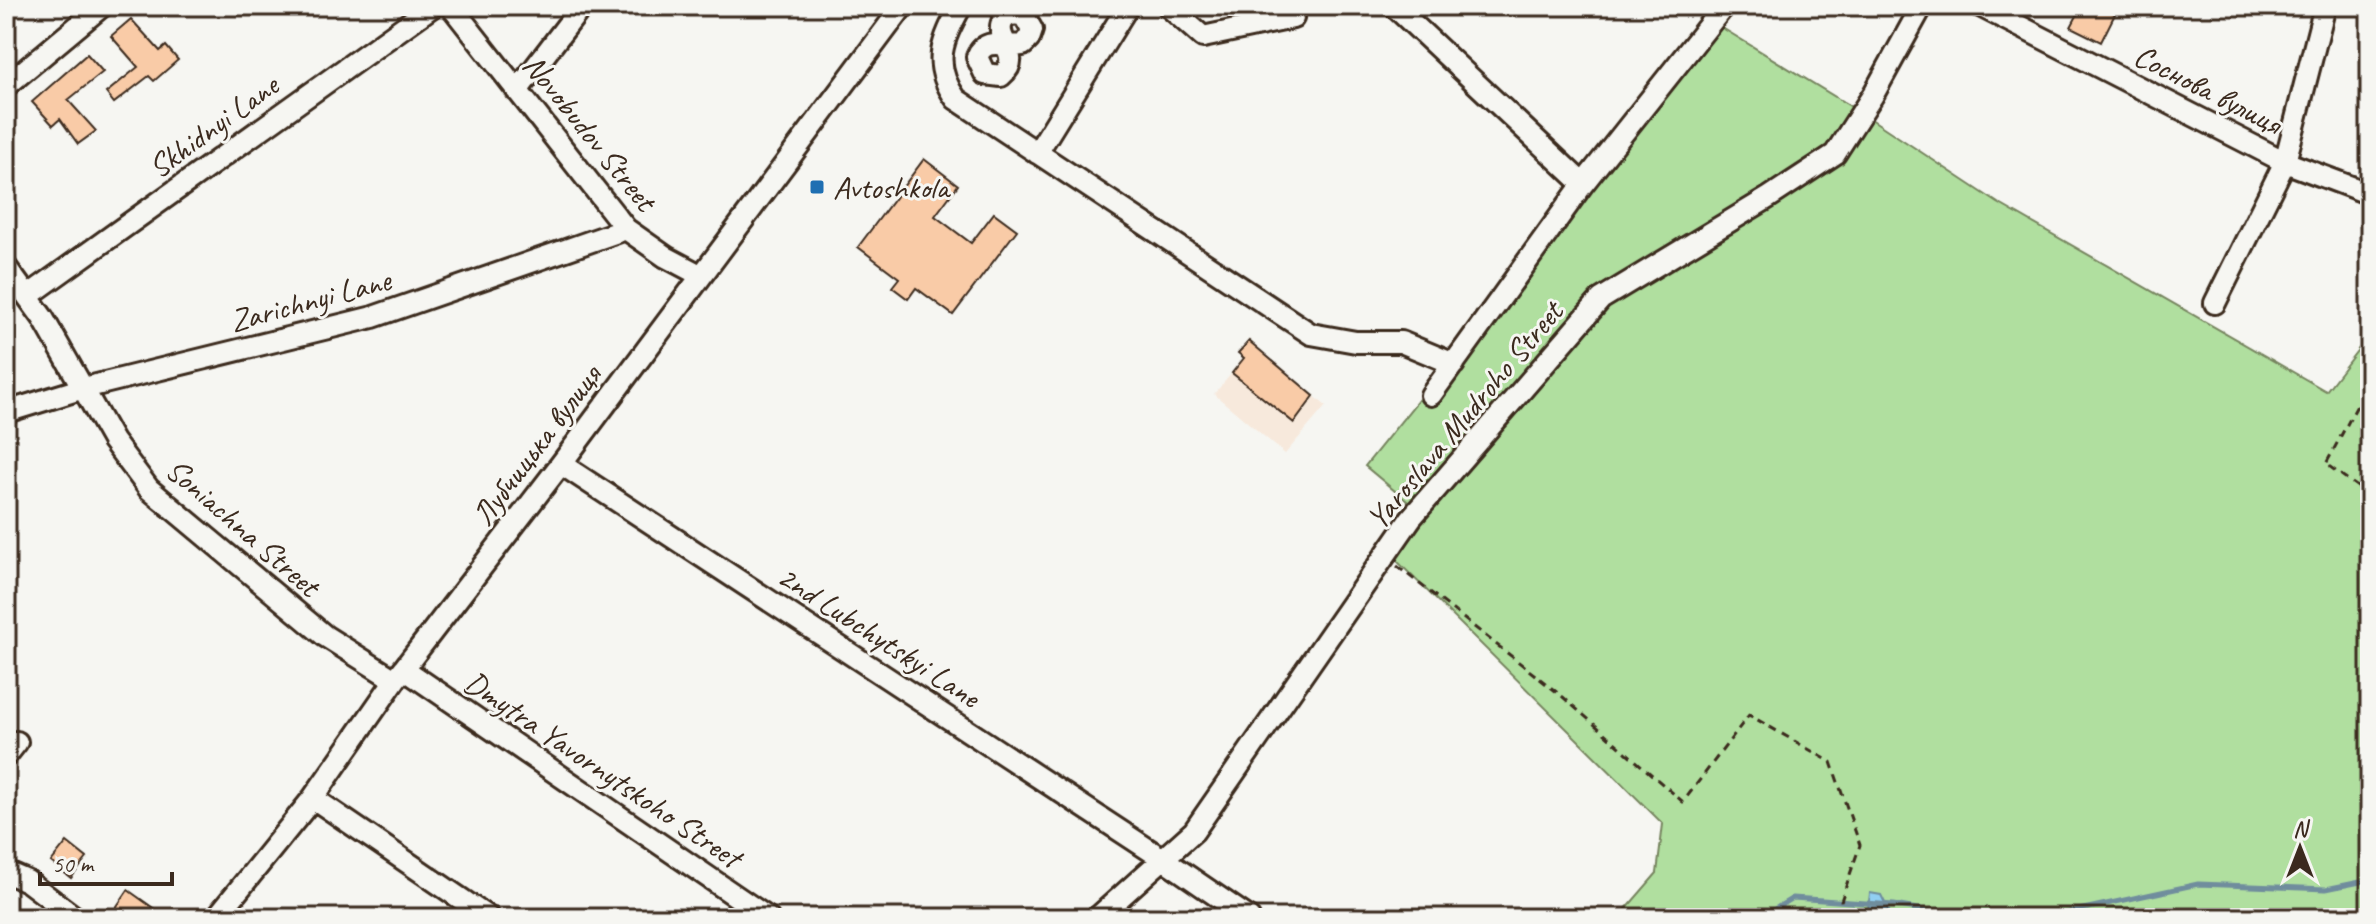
<svg xmlns="http://www.w3.org/2000/svg" width="2376" height="924" font-family="Caveat,sans-serif">
<style>
.built{fill:#f7e9dc}
.green{fill:#b0df9f;stroke:#76845e;stroke-width:2}
.water{fill:#91cff2;stroke:#6f8d9d;stroke-width:2}
.lines{fill:none;stroke-linecap:round;stroke-linejoin:round}
.stream{stroke:#6f8d9d;stroke-width:5}
.building{fill:#f9cba7;stroke:#3b2a1e;stroke-width:2}
.minor-casing{stroke:#3b2a1e;stroke-width:26}
.path{stroke:#3b2a1e;stroke-width:3;stroke-dasharray:8 6;stroke-linecap:butt}
.minor{stroke:#f6f6f2;stroke-width:20}
.poi-dot{fill:#1f6fb2;stroke:#f6f6f2;stroke-width:3}
.labels{text-anchor:middle;stroke-width:6;stroke-linejoin:round;paint-order:stroke}
.street-label{font-size:32px;fill:#3b2a1e;stroke:#f6f6f2}
.poi-label{font-size:32px;fill:#3b2a1e;stroke:#f6f6f2;text-anchor:start}
</style>
<rect width="100%" height="100%" fill="#f6f6f2"/>
<filter id="ink" filterUnits="userSpaceOnUse"><feTurbulence type="fractalNoise" baseFrequency=".0125" numOctaves="2"/><feDisplacementMap in="SourceGraphic" scale="16" xChannelSelector="R" yChannelSelector="G"/><feConvolveMatrix kernelMatrix="1 2 1 2 8 2 1 2 1" color-interpolation-filters="sRGB"/></filter>
<g filter="url(#ink)">
<!-- built -->
<path class="built" d="M 1249,341 L 1326,406 L 1285,454 L 1214,394 L 1244,359 L 1238,353 Z"/>
<!-- green -->
<path class="green" d="M 1719,26 L 1868,117 L 1998,203 L 2326,391 L 2370,334 L 2370,918 L 1618,918 L 1657,873 L 1663,824 L 1395,559 L 1421,525 L 1408,502 L 1365,466 Z"/>
<!-- water -->
<path class="water" d="M 1870,893 L 1881,895 L 1889,911 L 1868,910 Z"/>
<g class="lines">
<!-- stream -->
<path class="stream" d="M 1760,918 L 1793,898 L 1894,905 L 1940,913 L 2065,913 L 2198,884 L 2326,889 L 2370,880"/>
</g>
<!-- building -->
<path class="building" d="M 2082,6 L 2099,6 L 2115,14 L 2101,42 L 2071,27 Z
M 131,19 L 160,51 L 166,46 L 178,60 L 154,81 L 149,76 L 114,103 L 106,93 L 138,67 L 111,36 Z
M 87,54 L 103,72 L 68,100 L 96,131 L 78,144 L 60,119 L 53,125 L 32,102 Z
M 924,159 L 958,185 L 935,216 L 971,243 L 994,213 L 1017,230 L 953,315 L 916,288 L 908,299 L 892,287 L 899,278 L 858,247 Z
M 1249,341 L 1314,396 L 1294,423 L 1232,373 L 1244,358 L 1238,353 Z
M 67,842 L 87,858 L 71,878 L 51,862 Z
M 128,890 L 156,910 L 150,918 L 109,918 Z"/>
<g class="lines">
<defs>
<path id="minor" d="M 451,6 L 626,229 L 666,257 L 700,275
M 961,6 C 942,41 931,64 956,99 L 1311,334 L 1356,342 L 1401,342 L 1454,364
M 1168,6 L 1203,37 L 1293,18
M 1394,6 L 1583,184
M 1980,6 L 2285,162 L 2370,194
M 1005,42 C 995,25 1004,10 1024,16 L 1032,30 L 1029,39 L 1023,45 C 1005,48 986,35 977,57 L 985,74 L 1001,76 C 1012,67 1013,58 1005,45
M 6,86 L 102,6
M 517,91 L 582,6
M 1037,153 L 1128,6
M 6,267 L 43,318 L 113,441 L 149,489 L 325,636 L 395,680
M 28,296 L 433,6
M 2215,303 L 2285,162 L 2325,6
M 1431,395 L 1583,184 L 1724,6
M 6,412 L 84,388 L 373,317 L 626,229
M 561,464 L 1163,859 L 1249,918
M 404,669 L 768,918
M 6,756 L 17,742
M 313,798 L 489,918
M 6,872 L 27,881 L 76,918
M 216,918 L 313,798 L 395,680 L 561,464 L 903,6
M 1097,918 L 1194,831 L 1411,518 L 1601,299 L 1768,198 L 1835,154 L 1873,95 L 1922,6"/>
</defs>
<!-- minor casing -->
<use href="#minor" class="minor-casing"/>
<!-- path -->
<path class="path" d="M 2370,381 L 2326,464 L 2370,496
M 1397,566 L 1563,697 L 1683,802 L 1749,715 L 1831,762 L 1860,845 L 1841,901 L 1842,918"/>
<!-- minor -->
<use href="#minor" class="minor"/>
</g>
</g>
<!-- markers -->
<rect class="poi-dot" x="809" y="179" width="16" height="16" rx="4"/>
<g class="labels">
<!-- street labels -->
<g class="street-label">
<text transform="translate(2208 89) rotate(27)" y="11">Соснова вулиця</text>
<text transform="translate(213 126) rotate(-36)" y="11">Skhidnyi Lane</text>
<text transform="translate(590 132) rotate(51)" y="11">Novobudov Street</text>
<text transform="translate(310 300) rotate(-15)" y="11">Zarichnyi Lane</text>
<text transform="translate(1464 415) rotate(-50)" y="11">Yaroslava Mudroho Street</text>
<text transform="translate(536 445) rotate(-53)" y="11">Лубчицька вулиця</text>
<text transform="translate(243 527) rotate(41)" y="11">Soniachna Street</text>
<text transform="translate(879 636) rotate(33)" y="11">2nd Lubchytskyi Lane</text>
<text transform="translate(603 769) rotate(34)" y="11">Dmytra Yavornytskoho Street</text>
</g>
<!-- poi labels -->
<g class="poi-label">
<text x="833" y="198">Avtoshkola</text>
</g>
</g>
<!-- margin -->
<rect width="2376" height="924" fill="none" stroke="#f6f6f2" stroke-width="32"/>
<rect x="16" y="16" width="2344" height="892" fill="none" stroke="#3b2a1e" stroke-width="3" filter="url(#ink)"/>
<!-- north arrow -->
<g transform="translate(2300 848)" stroke="#f6f6f2" stroke-width="6" paint-order="stroke">
<path d="M0-6L14 30L0 20L-14 30Z" fill="#3b2a1e"/>
<text y="-12" font-size="22" font-weight="bold" text-anchor="middle" fill="#3b2a1e">N</text>
</g>
<!-- scale -->
<path d="M40 872v12h132v-12" fill="none" stroke="#3b2a1e" stroke-width="4"/>
<text x="52" y="872" font-size="24" fill="#3b2a1e" stroke="#f6f6f2" stroke-width="6" paint-order="stroke">50 m</text>
</svg>
